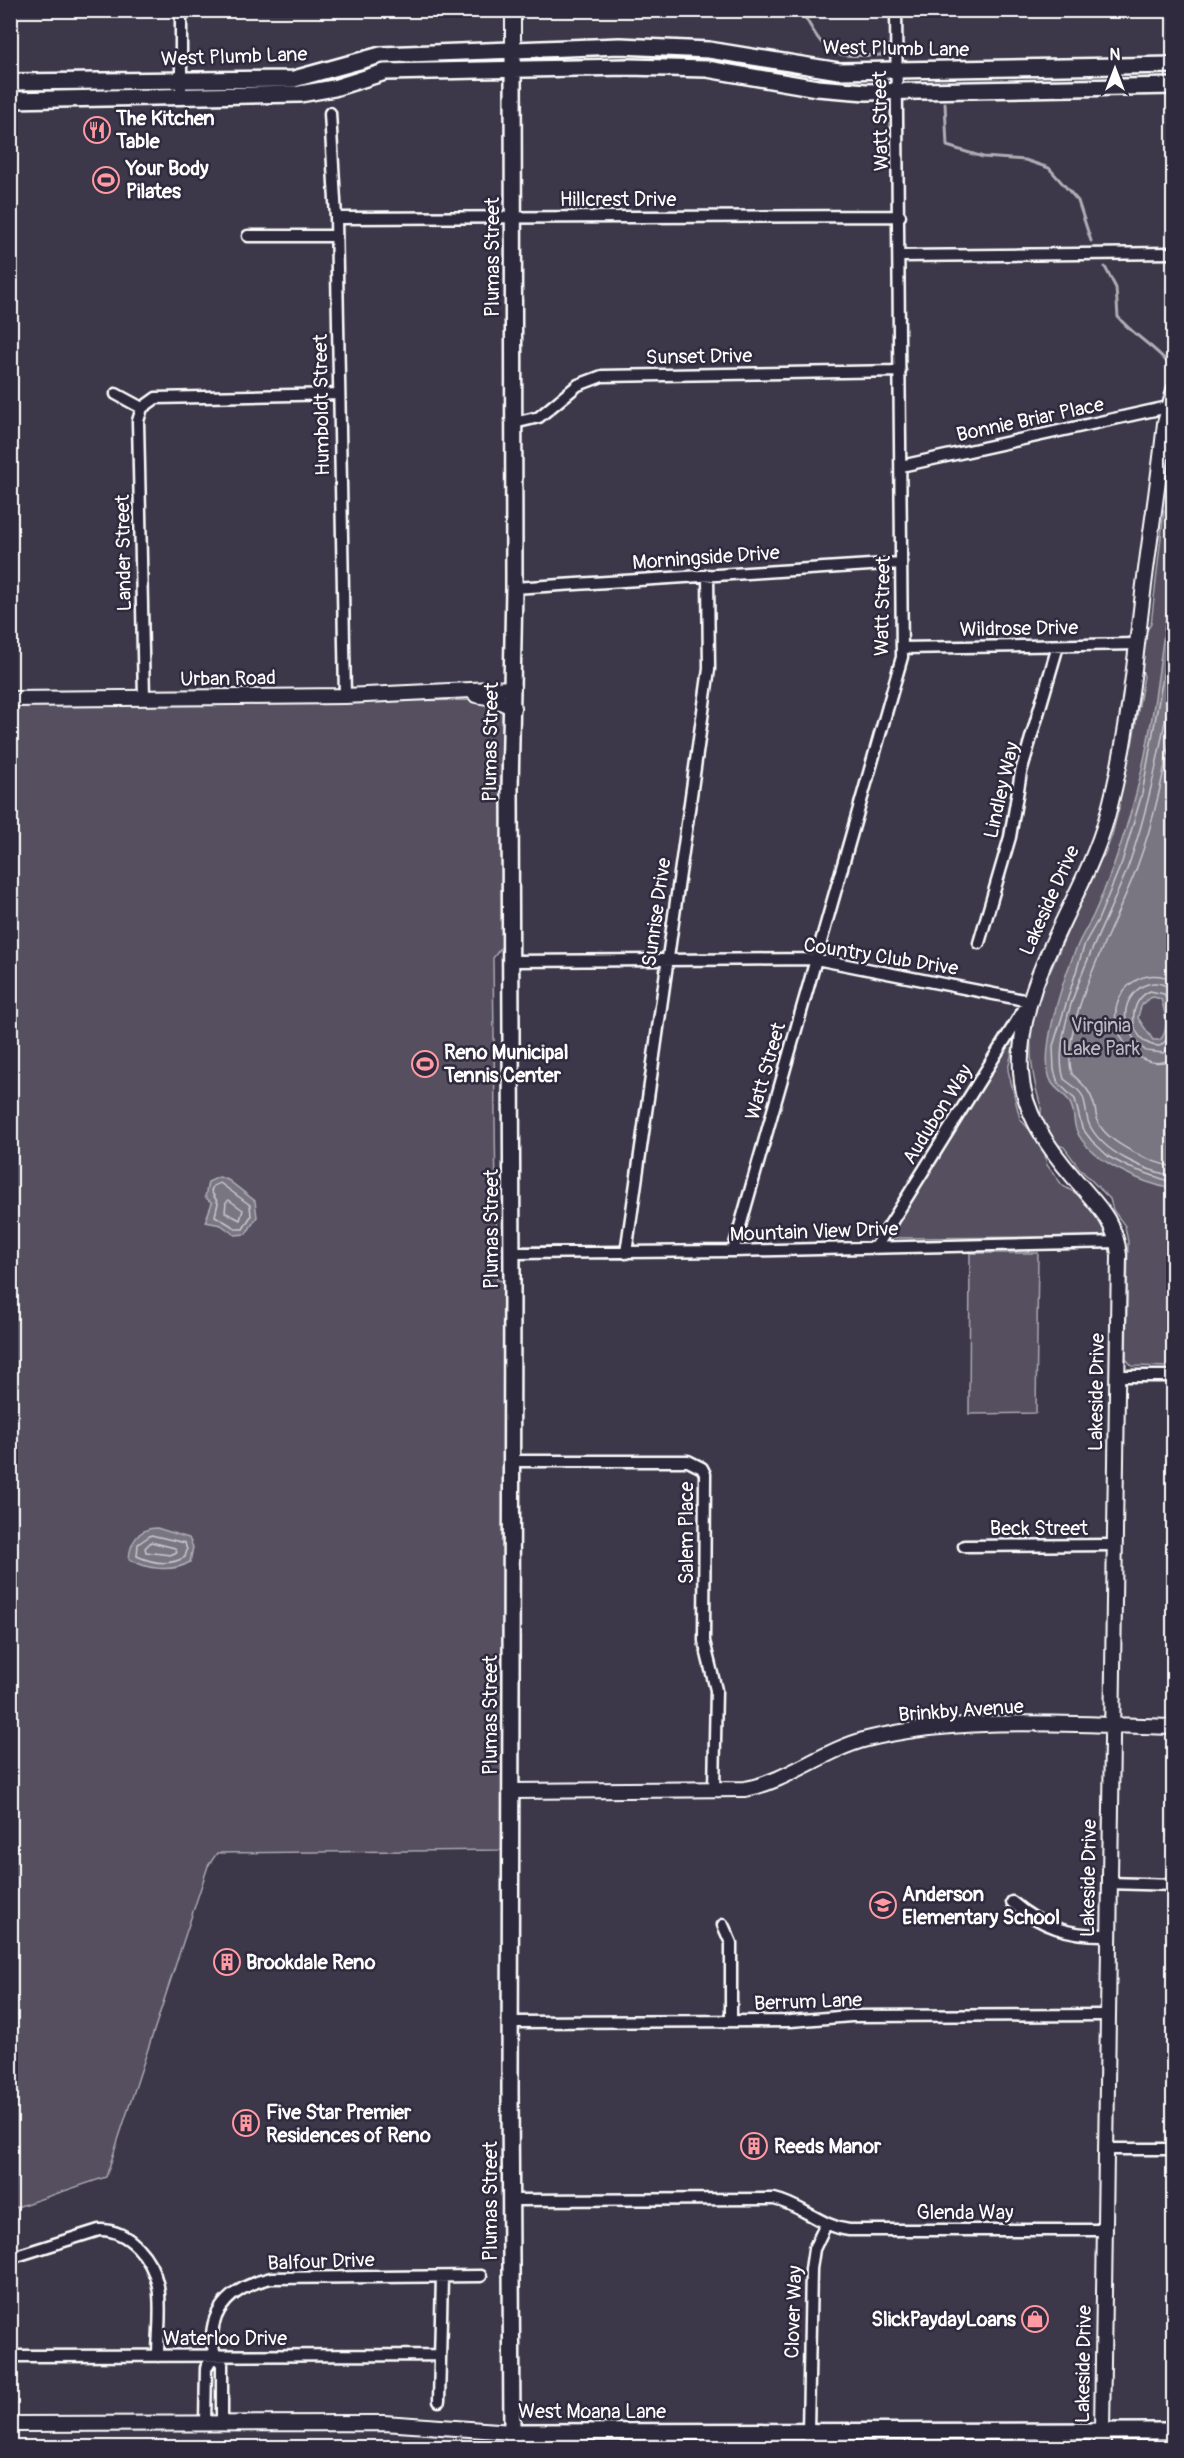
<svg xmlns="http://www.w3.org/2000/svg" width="1184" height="2458" font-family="Pangolin,sans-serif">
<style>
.green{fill:#555060;stroke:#aaa8b0;stroke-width:1.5}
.water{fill:#797682;stroke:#afadb4;stroke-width:1.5;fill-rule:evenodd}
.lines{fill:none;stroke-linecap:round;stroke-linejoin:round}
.shore{stroke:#c9c8cd;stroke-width:1.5}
.stream{stroke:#afadb4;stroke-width:3}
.minor-casing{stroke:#fff;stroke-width:15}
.tertiary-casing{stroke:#fff;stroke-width:18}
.secondary-casing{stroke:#fff;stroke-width:20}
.minor{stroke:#2f2a3d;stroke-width:10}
.tertiary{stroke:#2f2a3d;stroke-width:14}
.secondary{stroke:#2f2a3d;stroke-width:15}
.labels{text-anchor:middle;stroke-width:5;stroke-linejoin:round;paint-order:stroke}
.street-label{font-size:20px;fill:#fff;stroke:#2f2a3d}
.poi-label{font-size:20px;font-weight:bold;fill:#fff;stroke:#2f2a3d;text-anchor:start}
.park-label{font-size:20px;fill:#bbb9bf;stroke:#2f2a3d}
</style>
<rect width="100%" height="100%" fill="#3c3749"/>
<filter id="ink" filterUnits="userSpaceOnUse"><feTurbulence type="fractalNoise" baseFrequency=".0167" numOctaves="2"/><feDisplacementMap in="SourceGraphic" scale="12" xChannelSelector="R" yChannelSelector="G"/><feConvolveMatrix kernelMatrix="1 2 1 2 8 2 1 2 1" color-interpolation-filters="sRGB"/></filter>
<g filter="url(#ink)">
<!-- green -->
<path class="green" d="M 1173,419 L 1173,1367 L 1132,1366 L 1126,1359 L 1128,1242 L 1125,1226 L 1113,1210 L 1110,1199 L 1080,1169 L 1064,1147 L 1056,1144 C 1051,1137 1045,1129 1042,1120 C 1039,1115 1042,1112 1041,1107 C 1029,1069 1022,1005 1050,972 L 1073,919 L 1074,908 L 1095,866 L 1105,854 L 1112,835 L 1119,808 L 1117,795 L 1126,750 L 1132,745 L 1144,676 C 1138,661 1141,637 1151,624 L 1164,511 L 1160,505 Z
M 503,700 L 503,945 L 493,958 L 497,1280 L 504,1281 L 503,1850 L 217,1853 L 208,1866 L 106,2177 L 11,2209 L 11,703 Z
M 1017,1028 L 1008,1070 L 1020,1119 L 1035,1136 L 1045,1154 L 1047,1165 L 1063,1186 L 1081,1196 L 1107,1228 L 1106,1233 L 1101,1237 L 893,1238 L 891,1232 Z
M 970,1253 L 1038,1253 L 1036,1413 L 969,1414 Z"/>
<!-- water -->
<path class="water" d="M 1173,568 L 1173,1189 C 1144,1184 1087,1160 1076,1129 C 1073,1121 1075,1111 1070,1103 C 1063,1089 1051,1091 1048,1071 C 1043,1038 1066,970 1080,940 C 1084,932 1089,924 1093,916 C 1110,879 1123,840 1134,801 C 1155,725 1161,645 1173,568 ZM 1153,997 L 1161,999 C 1165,1011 1170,1030 1160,1040 L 1153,1040 L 1138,1018 C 1140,1007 1142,1001 1153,997 Z
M 219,1177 L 228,1180 L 255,1201 L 257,1217 L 246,1234 L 235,1235 L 221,1225 L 205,1222 L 212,1203 L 205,1197 L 208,1182 Z
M 157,1528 L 189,1538 L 193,1547 L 190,1562 C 172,1573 146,1569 129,1559 C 130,1542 139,1528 157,1528 Z"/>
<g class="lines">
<!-- shore -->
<path class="shore" d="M 1174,616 L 1142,794 L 1122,862 L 1098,920 L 1085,943 L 1053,1046 L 1054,1070 L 1058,1083 L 1075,1099 L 1082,1128 L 1092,1141 L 1109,1157 L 1128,1167 L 1174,1183
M 1174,667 C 1164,733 1151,801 1129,864 C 1110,918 1047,1024 1064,1079 C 1070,1084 1078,1088 1082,1095 C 1087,1104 1085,1117 1090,1126 C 1104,1153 1145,1171 1174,1176
M 1174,717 C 1165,768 1155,819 1137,867 C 1120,915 1057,1027 1072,1074 C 1084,1085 1091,1091 1095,1108 C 1096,1112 1096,1118 1098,1122 C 1107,1143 1152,1163 1174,1167
M 1174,981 C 1145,964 1111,989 1116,1022 C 1120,1048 1148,1073 1174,1058
M 1150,991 L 1164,994 L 1170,1007 L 1170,1037 L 1160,1046 C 1130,1046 1124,1003 1150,991 Z
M 1174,994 C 1153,961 1095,1009 1146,1051 L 1163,1053 L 1174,1045
M 220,1183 L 250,1205 L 251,1216 L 243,1229 L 237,1229 L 215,1216 L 218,1203 L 211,1191 L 213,1186 Z
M 229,1200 L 243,1210 L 240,1220 L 225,1212 L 226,1202 Z
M 151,1535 L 185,1543 L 187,1550 L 185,1557 C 170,1566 152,1563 137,1556 L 138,1544 Z
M 151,1542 L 175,1548 L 177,1552 L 170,1555 L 146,1552 L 145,1548 Z"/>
<!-- stream -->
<path class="stream" d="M 801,10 C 828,57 827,57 882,55
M 945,103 L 947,146 L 983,157 L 1025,160 L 1049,168 L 1078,201 L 1091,241
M 1105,267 L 1116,288 L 1118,317 C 1134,336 1153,345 1169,364"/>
<defs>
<path id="minor" d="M 181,96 L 181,10
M 330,113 L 336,218 L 345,696
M 336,218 L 900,216
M 248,236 L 336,236
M 900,256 L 1174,253
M 116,394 L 142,408
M 514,423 L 539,417 L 578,385 L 602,376 L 900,371
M 901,466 L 1168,407
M 514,588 L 901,563
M 902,648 L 1137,644
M 144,698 L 138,421 L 142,408 L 156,398 L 339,394
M 979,943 L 1010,837 L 1021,772 L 1058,646
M 510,961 L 816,959 L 1029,1001 L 876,1247
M 733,1251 L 902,657 L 896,10
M 512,1253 L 733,1251 L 1118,1242
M 626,1253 L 709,669 L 708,575
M 1117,1376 L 1174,1376
M 512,1461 L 688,1461 L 702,1468 L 705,1474 L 704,1641 L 716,1690 L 714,1790
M 964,1546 L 1114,1545
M 1109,1883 L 1174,1885
M 1012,1902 C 1041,1927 1070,1936 1108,1935
M 723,1925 L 731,1943 L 731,2021
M 511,2022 L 791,2021 L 851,2016 L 1107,2015
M 1107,2149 L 1174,2149
M 511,2200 L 774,2199 C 802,2205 820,2226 849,2230 L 1106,2230
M 10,2258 L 99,2230 C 129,2229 152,2258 158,2286 C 162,2308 158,2334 158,2356
M 10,2356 L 439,2355
M 439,2401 L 442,2277
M 205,2423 L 206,2368 L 214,2355
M 222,2423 L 222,2364 C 214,2355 212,2347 212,2335 C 214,2301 241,2285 271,2278 L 481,2276
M 811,2448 L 808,2432 L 811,2269 L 814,2249 L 826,2224"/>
<path id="tertiary" d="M 513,50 L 513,10
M 476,695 L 493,698 L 513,708
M 10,699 L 345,696 L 513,688
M 511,1791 L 745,1789 C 788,1781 824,1750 867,1739 C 966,1715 1073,1725 1174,1727
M 10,2424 L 384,2423 L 512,2432 L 512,2448
M 1102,2431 L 1119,1255 C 1116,1221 1096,1204 1075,1179 C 1049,1149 1023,1113 1021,1072 C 1016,979 1083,903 1107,817 C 1127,745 1134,668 1143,593 C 1150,536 1159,480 1165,423 L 1174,390"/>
<path id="secondary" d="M 513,50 L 514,588 L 510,789 L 512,1279 L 510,2089 L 512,2432 L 1174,2431
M 10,82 L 294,79 L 381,55 L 620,46 L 709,50 L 839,71 L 1174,65
M 10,100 L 300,94 L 334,88 L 385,72 L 628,67 L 707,69 L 817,88 L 866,92 L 1174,86
M 1102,2431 L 1102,2448"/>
</defs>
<!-- minor casing -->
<use href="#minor" class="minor-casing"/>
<!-- tertiary casing -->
<use href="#tertiary" class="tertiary-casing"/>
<!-- secondary casing -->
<use href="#secondary" class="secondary-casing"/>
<!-- minor -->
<use href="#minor" class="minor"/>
<!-- tertiary -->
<use href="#tertiary" class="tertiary"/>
<!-- secondary -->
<use href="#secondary" class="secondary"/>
</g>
</g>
<!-- icons -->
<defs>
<symbol id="restaurant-ring" viewBox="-11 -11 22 22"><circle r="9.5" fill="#2f2a3d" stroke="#ff9aa2" stroke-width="1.5"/><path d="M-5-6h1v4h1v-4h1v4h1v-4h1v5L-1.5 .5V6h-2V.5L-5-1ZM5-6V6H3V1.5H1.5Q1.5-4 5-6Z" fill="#ff9aa2"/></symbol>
<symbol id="stadium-ring" viewBox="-11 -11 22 22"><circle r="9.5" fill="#2f2a3d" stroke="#ff9aa2" stroke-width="1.5"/><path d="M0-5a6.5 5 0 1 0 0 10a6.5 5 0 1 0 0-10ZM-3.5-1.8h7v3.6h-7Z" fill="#ff9aa2"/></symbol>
<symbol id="school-ring" viewBox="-11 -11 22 22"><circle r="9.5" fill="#2f2a3d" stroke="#ff9aa2" stroke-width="1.5"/><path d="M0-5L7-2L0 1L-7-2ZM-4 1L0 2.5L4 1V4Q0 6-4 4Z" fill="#ff9aa2"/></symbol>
<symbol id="building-ring" viewBox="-11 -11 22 22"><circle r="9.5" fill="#2f2a3d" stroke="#ff9aa2" stroke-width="1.5"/><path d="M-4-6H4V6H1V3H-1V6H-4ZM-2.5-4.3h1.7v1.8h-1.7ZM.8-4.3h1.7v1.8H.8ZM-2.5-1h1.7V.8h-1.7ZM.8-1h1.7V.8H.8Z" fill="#ff9aa2"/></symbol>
<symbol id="shop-ring" viewBox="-11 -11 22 22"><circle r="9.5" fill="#2f2a3d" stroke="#ff9aa2" stroke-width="1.5"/><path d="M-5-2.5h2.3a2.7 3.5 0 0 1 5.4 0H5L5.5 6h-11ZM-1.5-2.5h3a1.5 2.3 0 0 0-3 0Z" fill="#ff9aa2"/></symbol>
</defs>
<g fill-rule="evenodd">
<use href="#restaurant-ring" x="82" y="115" width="30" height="30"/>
<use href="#stadium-ring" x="91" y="165" width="30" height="30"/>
<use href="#stadium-ring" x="410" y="1049" width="30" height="30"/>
<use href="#school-ring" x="868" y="1890" width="30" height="30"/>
<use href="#building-ring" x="212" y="1947" width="30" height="30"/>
<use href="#building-ring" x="231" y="2108" width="30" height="30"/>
<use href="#building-ring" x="739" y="2131" width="30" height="30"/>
<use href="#shop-ring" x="1020" y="2304" width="30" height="30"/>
</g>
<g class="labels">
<!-- street labels -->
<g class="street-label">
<text transform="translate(896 48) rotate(1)" y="7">West Plumb Lane</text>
<text transform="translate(234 56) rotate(-2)" y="7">West Plumb Lane</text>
<text transform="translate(880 121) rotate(-91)" y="7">Watt Street</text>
<text x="618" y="206">Hillcrest Drive</text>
<text transform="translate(492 257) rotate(-90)" y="7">Plumas Street</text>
<text transform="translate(699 356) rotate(-1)" y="7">Sunset Drive</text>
<text transform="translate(321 405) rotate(-91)" y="7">Humboldt Street</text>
<text transform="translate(1030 419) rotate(-12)" y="7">Bonnie Briar Place</text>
<text transform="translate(123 553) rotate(-91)" y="7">Lander Street</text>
<text transform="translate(706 557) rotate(-4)" y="7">Morningside Drive</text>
<text transform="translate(882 606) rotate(-89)" y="7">Watt Street</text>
<text transform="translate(1019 628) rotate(-1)" y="7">Wildrose Drive</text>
<text transform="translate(228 678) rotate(-1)" y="7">Urban Road</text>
<text transform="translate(490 742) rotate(-89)" y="7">Plumas Street</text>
<text transform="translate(1001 790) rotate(-77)" y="7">Lindley Way</text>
<text transform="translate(1049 900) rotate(-66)" y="7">Lakeside Drive</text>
<text transform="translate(656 912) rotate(-82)" y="7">Sunrise Drive</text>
<text transform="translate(881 956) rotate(9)" y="7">Country Club Drive</text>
<text transform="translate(765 1071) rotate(-74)" y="7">Watt Street</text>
<text transform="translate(937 1114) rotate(-58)" y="7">Audubon Way</text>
<text transform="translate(491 1229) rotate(-90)" y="7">Plumas Street</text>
<text transform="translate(814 1231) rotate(-2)" y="7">Mountain View Drive</text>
<text transform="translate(1096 1392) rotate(-89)" y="7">Lakeside Drive</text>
<text x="1039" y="1535">Beck Street</text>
<text transform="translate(686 1533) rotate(-90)" y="7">Salem Place</text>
<text transform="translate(961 1710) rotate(-4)" y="7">Brinkby Avenue</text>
<text transform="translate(490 1715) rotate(-90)" y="7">Plumas Street</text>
<text transform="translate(1088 1878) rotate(-89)" y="7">Lakeside Drive</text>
<text transform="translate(808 2001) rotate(-2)" y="7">Berrum Lane</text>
<text transform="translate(490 2201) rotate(-90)" y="7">Plumas Street</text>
<text x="965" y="2219">Glenda Way</text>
<text transform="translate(321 2261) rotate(-2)" y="7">Balfour Drive</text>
<text transform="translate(793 2312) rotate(-88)" y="7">Clover Way</text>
<text x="225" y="2345">Waterloo Drive</text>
<text transform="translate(1083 2364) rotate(-89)" y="7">Lakeside Drive</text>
<text x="592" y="2418">West Moana Lane</text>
</g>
<!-- poi labels -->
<g class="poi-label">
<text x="116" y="125">The Kitchen<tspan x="116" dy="23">Table</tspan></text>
<text x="126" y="175">Your Body<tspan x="126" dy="23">Pilates</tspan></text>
<text x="444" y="1059">Reno Municipal<tspan x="444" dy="23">Tennis Center</tspan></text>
<text x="902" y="1901">Anderson<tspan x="902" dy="23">Elementary School</tspan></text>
<text x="246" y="1969">Brookdale Reno</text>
<text x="266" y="2119">Five Star Premier<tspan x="266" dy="23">Residences of Reno</tspan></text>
<text x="774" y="2153">Reeds Manor</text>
<text x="1016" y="2326" text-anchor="end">SlickPaydayLoans</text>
</g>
<!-- park labels -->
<g class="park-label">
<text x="1101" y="1032">Virginia<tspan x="1101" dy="23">Lake Park</tspan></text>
</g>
</g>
<!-- margin -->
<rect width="1184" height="2458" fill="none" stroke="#2f2a3d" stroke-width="36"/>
<rect x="18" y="18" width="1148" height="2422" fill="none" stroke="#fff" stroke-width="2" filter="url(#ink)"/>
<!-- north arrow -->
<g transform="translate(1115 69)" stroke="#2f2a3d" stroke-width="4.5" paint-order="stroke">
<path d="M0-4.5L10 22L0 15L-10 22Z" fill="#ffffff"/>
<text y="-9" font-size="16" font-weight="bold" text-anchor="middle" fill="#ffffff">N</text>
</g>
</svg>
